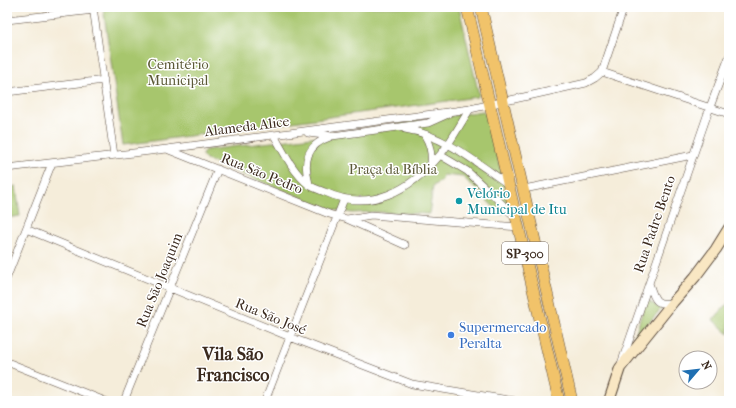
<svg xmlns="http://www.w3.org/2000/svg" width="736" height="408" font-family="'IM FELL French Canon',serif">
<style>
.green{fill:#a7c66d;stroke:#717846}
.lines{fill:none;stroke-linecap:round;stroke-linejoin:round}
.street-casing{stroke:#57473a;stroke-width:8}
.secondary-casing{stroke:#57473a;stroke-width:12}
.primary-casing{stroke:#57473a;stroke-width:12}
.street{stroke:#fff;stroke-width:7}
.secondary{stroke:#f9e7c3;stroke-width:10}
.primary{stroke:#f1c36a;stroke-width:11}
.culture-dot{fill:#0f9aa8;stroke:#fff;stroke-width:1.5}
.shop-dot{fill:#3f7fe0;stroke:#fff;stroke-width:1.5}
.labels{text-anchor:middle;stroke-width:3;stroke-linejoin:round;paint-order:stroke}
.shield{fill:#fff;stroke:#766a62;stroke-width:1}
.shield-label{font-size:13px;font-weight:bold;fill:#3b2a1e}
.park-label{font-size:14px;fill:#5b5936;stroke:#fff}
.street-label{font-size:14px;fill:#3b2a1e;stroke:#fff}
.culture-label{font-size:14px;fill:#0d838f;stroke:#fff;text-anchor:start}
.shop-label{font-size:14px;fill:#366cbe;stroke:#fff;text-anchor:start}
.district-label{font-size:18px;font-weight:bold;fill:#3b2a1e;stroke:#fff}
</style>
<rect width="100%" height="100%" fill="#fff"/>
<filter id="ink" filterUnits="userSpaceOnUse"><feTurbulence type="fractalNoise" baseFrequency=".025" numOctaves="2"/><feDisplacementMap in="SourceGraphic" scale="8" xChannelSelector="R" yChannelSelector="G"/><feConvolveMatrix kernelMatrix="1 2 1 2 8 2 1 2 1" color-interpolation-filters="sRGB"/></filter>
<filter id="wash" filterUnits="userSpaceOnUse"><feTurbulence type="fractalNoise" baseFrequency=".012" numOctaves="4" result="noise"/><feDisplacementMap in="SourceGraphic" scale="16" xChannelSelector="R" yChannelSelector="G"/><feGaussianBlur stdDeviation="0.9" result="paint"/><feColorMatrix in="noise" values="0 0 0 0 0 0 0 0 0 0 0 0 0 0 0 0 0 1.4 0 .05"/><feComposite in="paint" operator="in"/></filter>
<g filter="url(#wash)">
<rect width="100%" height="100%" fill="#f5edda"/>
<!-- green -->
<path class="green" d="M 103,7 L 459,7 L 479,95 L 477,97 L 123,145 Z
M 483,111 L 488,116 L 509,206 L 502,215 L 463,177 L 443,175 L 442,180 L 433,186 L 429,214 L 377,212 L 352,213 L 330,209 L 205,159 L 202,155 L 204,151 L 206,150 L 305,138 Z
M 16,186 L 20,216 L 7,218 L 7,188 Z
M 646,299 L 661,309 L 634,340 Z
M 729,302 L 729,334 L 713,320 Z"/>
</g>
<g filter="url(#ink)">
<g class="lines">
<defs>
<path id="street" d="M 93,7 L 114,155
M 7,20 L 94,10
M 602,72 L 729,114
M 7,92 L 104,80
M 405,129 C 444,135 477,163 509,185
M 308,133 L 332,136 L 428,123 L 448,114
M 424,134 C 430,144 432,152 431,164
M 274,135 C 284,153 293,172 309,185 C 313,188 320,190 325,192 C 370,213 411,190 440,155 C 452,141 460,124 470,109
M 169,150 L 329,214 L 347,219 L 405,245
M 440,155 L 467,171 L 495,197 L 515,217
M 7,168 L 167,149 L 470,109 L 586,83 L 595,78 L 602,72 L 624,7
M 309,184 C 303,162 306,145 330,137
M 524,189 L 693,155
M 347,219 L 371,215 L 519,227
M 26,229 L 290,337 L 412,384 L 515,401
M 7,277 L 52,163
M 649,283 C 654,298 655,307 673,302
M 7,362 L 105,401
M 621,364 L 710,107 L 729,57
M 124,401 L 218,169
M 265,401 L 344,199"/>
<path id="secondary" d="M 609,401 L 620,368 L 673,302 L 695,277 L 716,249 L 729,228"/>
<path id="primary" d="M 467,7 L 559,401
M 481,7 L 572,401"/>
</defs>
<!-- street casing -->
<use href="#street" class="street-casing"/>
<!-- secondary casing -->
<use href="#secondary" class="secondary-casing"/>
<!-- primary casing -->
<use href="#primary" class="primary-casing"/>
<!-- street -->
<use href="#street" class="street"/>
<!-- secondary -->
<use href="#secondary" class="secondary"/>
<!-- primary -->
<use href="#primary" class="primary"/>
</g>
</g>
<!-- markers -->
<circle class="culture-dot" cx="459" cy="201" r="4"/>
<circle class="shop-dot" cx="451" cy="335" r="4"/>
<g class="labels">
<!-- shield labels -->
<rect class="shield" x="502" y="242" width="46" height="22" rx="3"/>
<g class="shield-label">
<text x="525" y="258">SP-300</text>
</g>
<!-- park labels -->
<g class="park-label">
<text x="178" y="69">Cemitério<tspan x="178" dy="16">Municipal</tspan></text>
<text x="393" y="174">Praça da Bíblia</text>
</g>
<!-- street labels -->
<g class="street-label">
<text transform="translate(247 126) rotate(-7)" y="5">Alameda Alice</text>
<text transform="translate(262 173) rotate(22)" y="5">Rua São Pedro</text>
<text transform="translate(654 224) rotate(-71)" y="5">Rua Padre Bento</text>
<text transform="translate(159 280) rotate(-68)" y="5">Rua São Joaquim</text>
<text transform="translate(271 316) rotate(22)" y="5">Rua São José</text>
</g>
<!-- culture labels -->
<g class="culture-label">
<text x="467" y="198">Velório<tspan x="467" dy="16">Municipal de Itu</tspan></text>
</g>
<!-- shop labels -->
<g class="shop-label">
<text x="459" y="332">Supermercado<tspan x="459" dy="16">Peralta</tspan></text>
</g>
<!-- district labels -->
<g class="district-label">
<text x="233" y="360">Vila São<tspan x="233" dy="21">Francisco</tspan></text>
</g>
</g>
<!-- margin -->
<rect width="736" height="408" fill="none" stroke="#fff" stroke-width="24"/>
<!-- north arrow -->
<g transform="translate(698 370) rotate(62)"><circle r="19" fill="#ffffff" stroke="#b1aaa5"/>
<path d="M0-3L7 15L0 10L-7 15Z" fill="#1f6fb2"/>
<text y="-6" font-size="11" font-weight="bold" text-anchor="middle" fill="#3b2a1e">N</text>
</g>
</svg>
